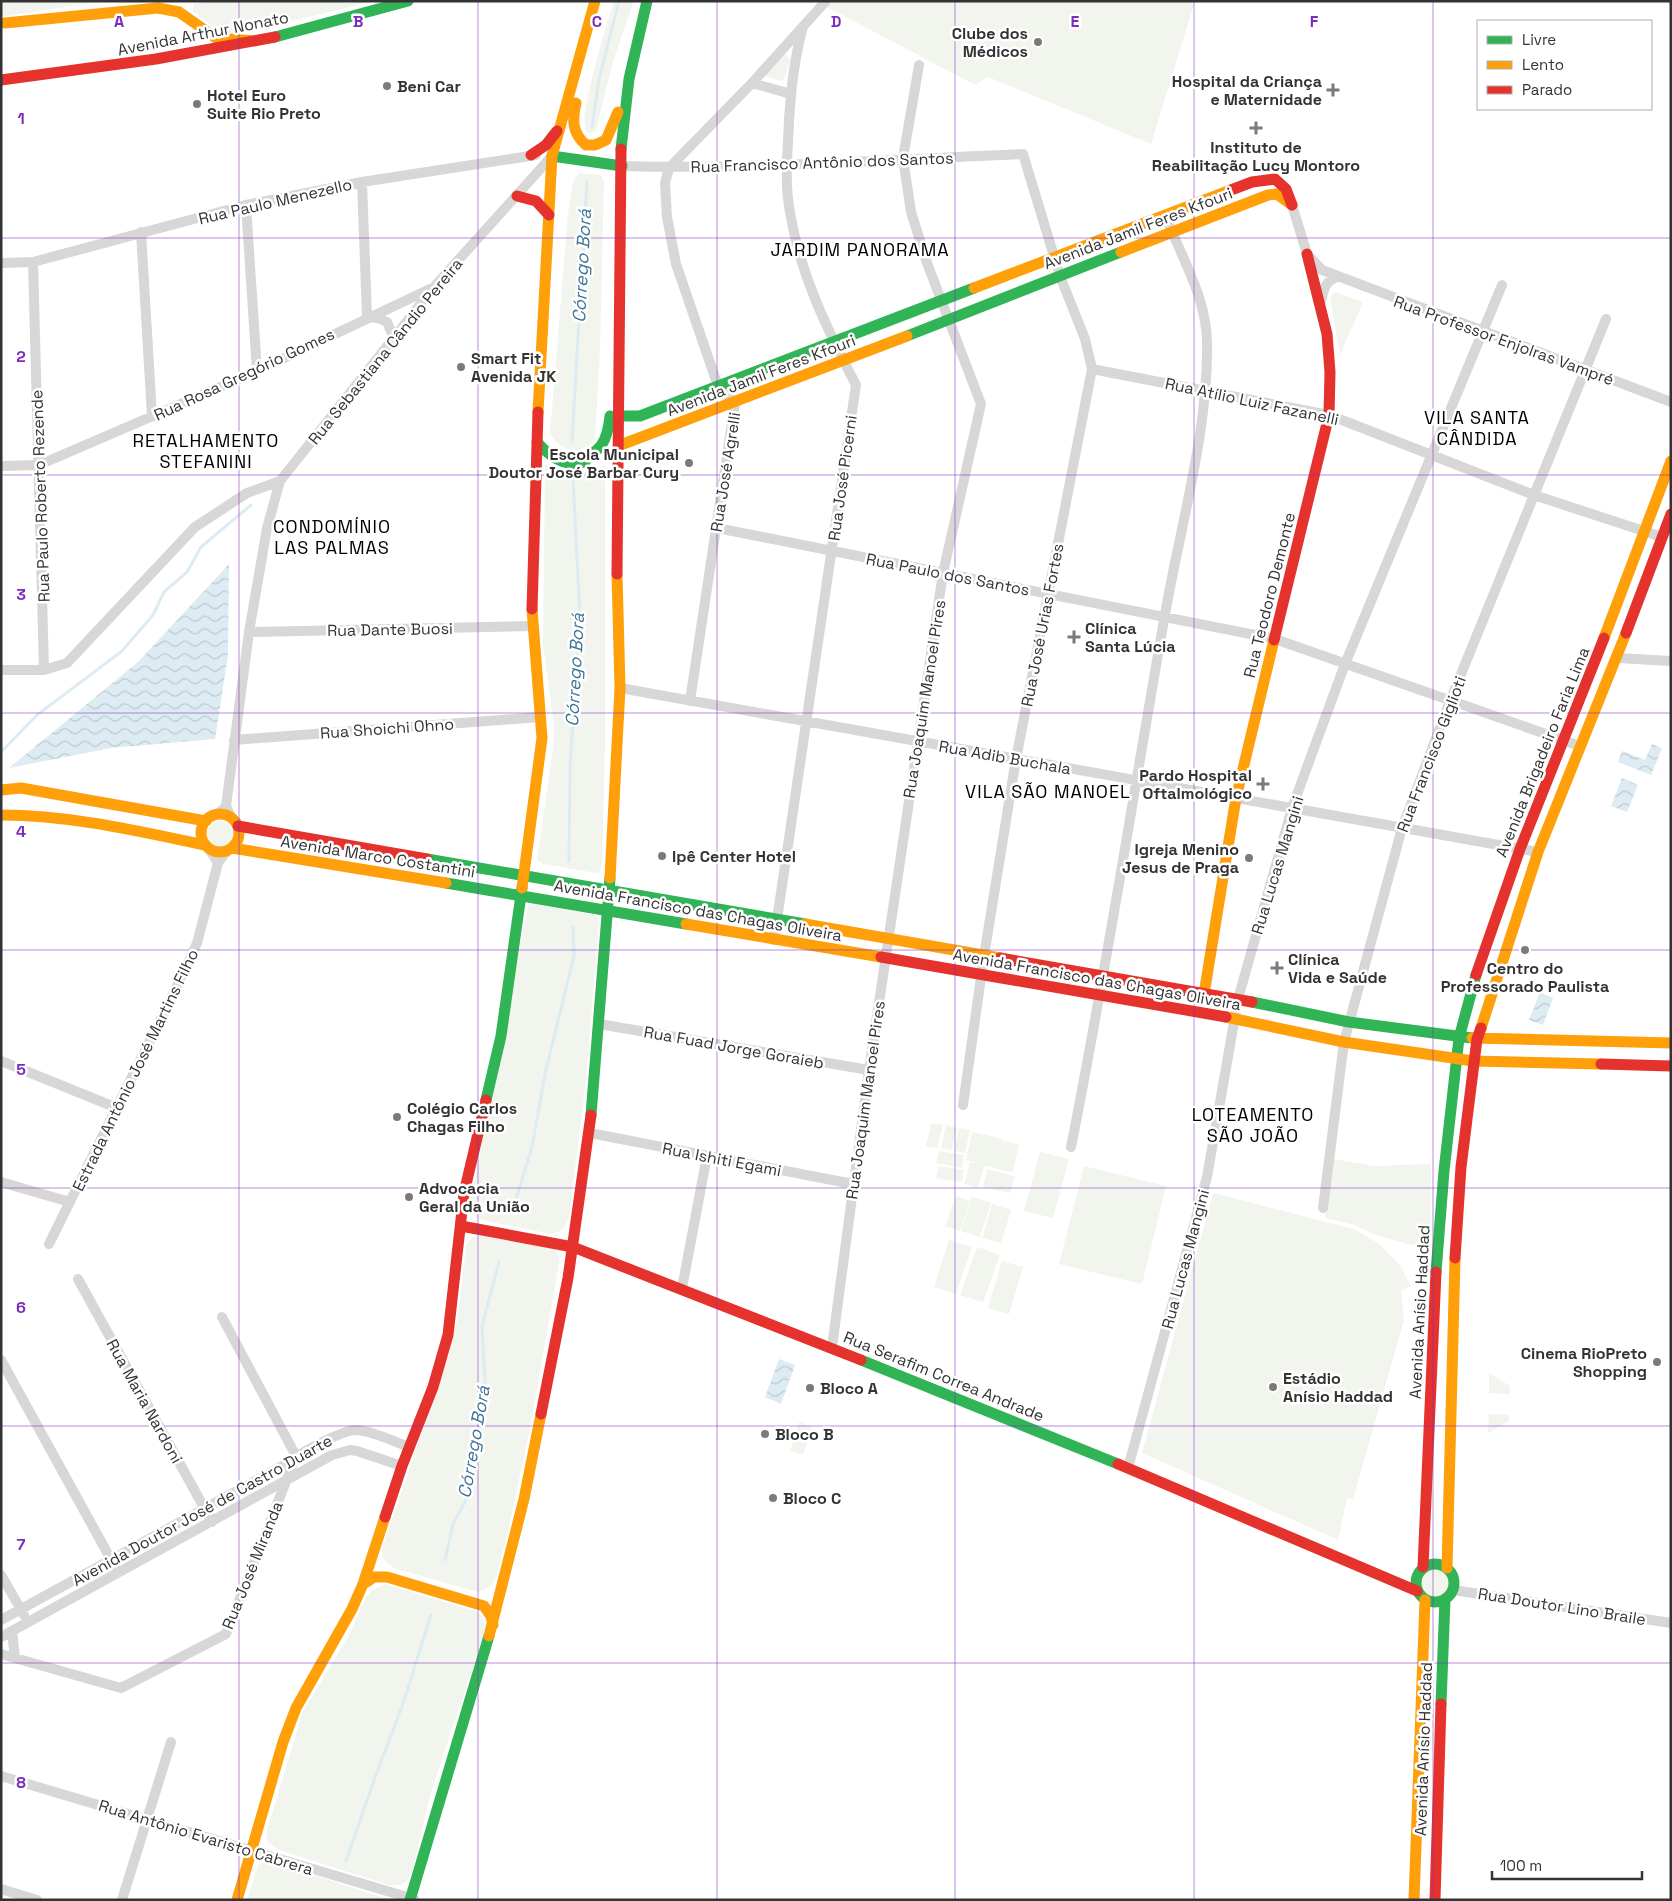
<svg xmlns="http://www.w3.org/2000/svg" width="1672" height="1901" font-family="'Space Grotesk',sans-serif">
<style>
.green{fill:#f1f5ed}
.water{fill:url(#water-waves)}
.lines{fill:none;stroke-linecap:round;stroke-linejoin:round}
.stream{stroke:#ddebf3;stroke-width:3}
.street{stroke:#d7d7d7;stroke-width:10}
.fast{stroke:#30b455;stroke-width:11}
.slow{stroke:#ff9f0a;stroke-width:11}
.jam{stroke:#e5322d;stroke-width:11}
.grid{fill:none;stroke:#7b2cbf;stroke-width:1;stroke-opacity:0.55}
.poi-dot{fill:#7a7a7a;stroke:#fff;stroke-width:2}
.labels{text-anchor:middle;stroke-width:5;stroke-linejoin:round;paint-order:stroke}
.street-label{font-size:16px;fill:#333;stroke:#fff}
.poi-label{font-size:16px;font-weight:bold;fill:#333;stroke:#fff;text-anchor:start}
.neighbourhood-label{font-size:18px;letter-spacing:1px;fill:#000;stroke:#fff}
.water-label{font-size:18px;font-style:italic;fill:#3f7597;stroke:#fff}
.grid-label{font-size:16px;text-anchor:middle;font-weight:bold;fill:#7b2cbf;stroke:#fff;stroke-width:5;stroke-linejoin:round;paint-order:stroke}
</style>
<defs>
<pattern id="water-waves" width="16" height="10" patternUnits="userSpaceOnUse" patternTransform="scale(1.25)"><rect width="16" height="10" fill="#ddebf3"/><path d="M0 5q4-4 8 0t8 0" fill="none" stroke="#becad1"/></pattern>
</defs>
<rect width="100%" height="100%" fill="#fff"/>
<!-- green -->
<path class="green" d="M 1,1 L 104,1 L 1,17 Z
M 210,1 L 375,1 L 241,33 L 221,33 L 193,11 L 193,4 Z
M 614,1 L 634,1 L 613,61 L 596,131 L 589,133 C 586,130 585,130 585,127 C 581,109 607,22 614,1 Z
M 833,1 L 1195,1 L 1151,144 L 988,77 L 975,85 L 827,7 Z
M 786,54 L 790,59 L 786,75 L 782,81 L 764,76 L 782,55 Z
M 578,173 L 601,175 L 604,181 L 600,350 L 595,440 C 583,458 558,450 550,433 L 568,214 L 573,183 Z
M 1335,292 L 1363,302 L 1340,355 L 1330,298 Z
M 545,464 C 551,466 556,470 563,473 C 576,477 593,470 605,465 L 605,746 L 602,865 L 600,871 L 596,873 L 543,864 L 537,860 L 553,748 L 554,724 L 543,646 Z
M207 834a13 13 0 1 1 26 0a13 13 0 1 1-26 0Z
M 534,904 L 595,915 L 599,920 L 586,1080 L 569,1218 L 563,1230 L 551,1234 L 482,1220 L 473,1215 L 469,1208 L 528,905 Z
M 931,1123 L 943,1125 L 937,1148 L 926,1146 Z
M 946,1125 L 957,1128 L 952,1150 L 941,1148 Z
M 959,1128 L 970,1130 L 965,1153 L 954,1151 Z
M 972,1132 L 1003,1139 L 997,1168 L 984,1166 L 978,1188 L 964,1184 L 970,1162 L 981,1164 L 966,1160 Z
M 1003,1141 L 1019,1144 L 1013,1172 L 997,1169 Z
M 939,1151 L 964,1155 L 962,1168 L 936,1163 Z
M 1040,1152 L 1069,1159 L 1053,1218 L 1024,1211 Z
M 1333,1159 L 1374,1166 L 1431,1164 L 1430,1250 L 1373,1234 L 1355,1225 L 1325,1218 Z
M 939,1166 L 964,1170 L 962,1182 L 936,1178 Z
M 1084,1166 L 1166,1186 L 1142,1284 L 1059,1264 Z
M 987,1169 L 1015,1176 L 1010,1193 L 983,1187 Z
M 1213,1193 L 1354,1229 L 1378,1243 L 1400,1265 L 1411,1286 L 1401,1291 L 1404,1320 L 1353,1499 L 1347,1498 L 1338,1540 L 1142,1453 Z
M 956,1196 L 970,1201 L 960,1231 L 945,1226 Z
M 972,1197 L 991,1203 L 980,1237 L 961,1231 Z
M 992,1204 L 1011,1210 L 1001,1243 L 982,1238 Z
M 479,1235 L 554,1249 L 560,1258 L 531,1423 L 508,1532 L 495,1580 L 491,1586 L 478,1592 L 397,1569 C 386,1564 381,1560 382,1548 L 449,1354 L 458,1317 L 466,1245 L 473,1237 Z
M 949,1240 L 972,1247 L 956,1294 L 934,1287 Z
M 977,1247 L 1000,1255 L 983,1302 L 960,1295 Z
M 1002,1261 L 1023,1267 L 1009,1314 L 988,1308 Z
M 1489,1373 L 1510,1386 L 1510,1394 L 1489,1393 Z
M 1489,1414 L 1509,1415 L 1509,1421 L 1488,1433 Z
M 799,1422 L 812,1427 L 803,1455 L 790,1451 Z
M1420 1583a15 15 0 1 1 30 0a15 15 0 1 1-30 0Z
M 385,1584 L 475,1611 C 485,1617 485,1623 484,1634 L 432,1789 L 412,1871 C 407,1883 402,1887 389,1885 L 279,1850 L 268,1842 L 266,1834 L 303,1711 L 347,1639 L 366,1597 L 372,1590 Z
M 269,1861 L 274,1862 L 390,1900 L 247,1900 L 258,1865 Z"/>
<!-- water -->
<path class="water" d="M 229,564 L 228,655 L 215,739 L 111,748 L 9,768 L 138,662 Z
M 1652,744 L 1662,748 L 1651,775 L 1618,762 L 1622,751 L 1645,760 Z
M 1622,778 L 1638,785 L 1627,812 L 1611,806 Z
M 1540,992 L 1553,998 L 1543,1025 L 1529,1020 Z
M 779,1359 L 795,1365 L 781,1404 L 765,1397 Z"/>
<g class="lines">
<!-- stream -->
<path class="stream" d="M 592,127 L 599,79 L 619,1
M 572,440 L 587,182
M 1,752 L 37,715 L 122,651 L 153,615 L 164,592 L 187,572 L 201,547 L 251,505
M 569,861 L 570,766 L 580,617 L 573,478
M 512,1212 L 532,1147 L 545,1074 L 574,956 L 573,927
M 445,1560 L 453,1524 L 465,1502 L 481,1422 L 485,1383 L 482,1326 L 499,1262
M 346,1861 L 377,1772 L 403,1704 L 431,1615"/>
<!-- street -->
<path class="street" d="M 752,83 L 791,94
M 622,166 C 756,170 889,159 1023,154 L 1060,276 L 1085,339 L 1092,369 L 1016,759 L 984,956 L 963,1105
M 362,182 L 367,317
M 246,205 L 257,371
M 1292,205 L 1307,254 L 1322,270 L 1671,402
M 141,232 L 152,416
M 33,262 L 44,670
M 1,263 L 33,262 L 246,205 L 362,182 L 536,155
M 1321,301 C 1324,289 1325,281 1337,277
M 368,317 L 378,318 L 387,322 L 393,336
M 1092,369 L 1329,415 L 1534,495 L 1662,537
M 1,466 L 39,465 L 257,371 L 430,289
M 717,528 L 1275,639 L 1580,746
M 249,632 L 532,626
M 1617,658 L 1671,661
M 1,670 L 44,670 L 67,663 L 195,527 L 247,493 L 280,481
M 620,688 L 1538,852
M 690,701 L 735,403 L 718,386 L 676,264 L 667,217 L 665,183 L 669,168 L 752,83 L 826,1
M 234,740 L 540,717
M 217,815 L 226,806
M 231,817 L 226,806 L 249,632 L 267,528 L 280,481 L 434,287 L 552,156
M 209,849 L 218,863
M 774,940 L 856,385 C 827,329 800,274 790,212 C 784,182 788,150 789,120 C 791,88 794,58 803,27
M 599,1024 L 869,1070
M 1,1061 L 117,1108
M 590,1133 L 853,1184
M 1071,1147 C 1106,972 1133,796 1164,620 C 1179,531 1209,431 1207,341 C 1206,297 1181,256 1165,215
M 1,1182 L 70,1202
M 1323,1208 L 1344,1042 L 1402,828 L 1450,701 L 1606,319
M 49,1244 L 179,982 L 197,943 L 218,863 L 226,852
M 78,1279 L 212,1522
M 682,1288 L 707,1156
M 832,1347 L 869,1070 L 943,573 L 981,404 L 927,263 L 911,212 L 903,158 L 919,65
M 1,1360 L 114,1565
M 1128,1468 L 1207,1177 L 1238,999 L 1292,808 L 1345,664 L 1502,285
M 1,1575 L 24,1615
M 1453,1590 L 1671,1623
M 1,1620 L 286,1464 C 298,1454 342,1430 356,1430 C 373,1431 393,1441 409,1447
M 12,1631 L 15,1658
M 1,1637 L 332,1455 L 350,1450 L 357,1451 L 402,1466
M 1,1654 L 121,1688 L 226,1634 L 296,1456 L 222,1317
M 1,1776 L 414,1899
M 1,1889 L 37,1900
M 122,1900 L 171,1742"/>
<!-- fast -->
<path class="fast" d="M 275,37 L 408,1
M 621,149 L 629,79 L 647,1
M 552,156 L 622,166
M 907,336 L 1121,252
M 619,416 L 640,416 L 974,288
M 537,442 C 551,458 564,467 585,462
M 575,464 C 600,451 607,445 610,416
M 427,859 L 805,924
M 446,883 L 686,924
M 1252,1002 L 1349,1022 L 1472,1038
M 486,1100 L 501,1036 L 522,888
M 591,1115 L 610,878
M 1436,1272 L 1444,1171 L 1459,1038 L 1476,975
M 861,1360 L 1118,1464
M1416 1583a19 19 0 1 1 38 0a19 19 0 1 1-38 0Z
M 1441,1704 L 1445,1599
M 410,1900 L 489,1636"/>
<!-- slow -->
<path class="slow" d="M 5,23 L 158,8 L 179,12 L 216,38 L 255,41
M 576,103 C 572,120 572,133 586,145 L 595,145 L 606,140 L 618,112
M 1121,252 L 1268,195 L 1277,194 L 1292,205
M 974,288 L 1231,190
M 538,412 L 552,156 L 595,1
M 618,446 L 907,336
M 1604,638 L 1671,461
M 1,790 L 21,788 L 206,821
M201 833a19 19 0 1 1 38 0a19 19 0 1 1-38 0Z
M 1,815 C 70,815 138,831 205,845
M 232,848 L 446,883
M 610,878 L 620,688 L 617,574
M 522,888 L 542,738 L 532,609
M 686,924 L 881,957
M 805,924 L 1000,958
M 1204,994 L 1236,798 L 1274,640
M 1226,1017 L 1344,1042 L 1473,1061 L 1601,1064
M 1481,1028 L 1538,852 L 1626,633
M 1472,1038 L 1671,1043
M 1447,1568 L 1455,1258
M 363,1584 L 374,1577 L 387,1577 L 484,1606 L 491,1616 L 493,1625
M 489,1636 L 524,1499 L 541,1414
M 237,1900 L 283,1742 L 296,1708 L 352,1609 L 363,1584 L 385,1517
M 1414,1900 L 1425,1600"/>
<!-- jam -->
<path class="jam" d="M 1,80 L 156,59 L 275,37
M 531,155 L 546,145 L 557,131
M 1231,190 L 1252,182 L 1275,179 L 1286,189 L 1292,205
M 517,196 L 536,201 L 549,215
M 617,574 L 621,149
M 532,609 L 538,412
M 1626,633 L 1671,514
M 1274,640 L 1329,415 L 1330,372 L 1327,334 L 1307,254
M 238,826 L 427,859
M 881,957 L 1226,1017
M 1000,958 L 1252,1002
M 1476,975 L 1520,849 L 1604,638
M 1601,1064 L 1671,1066
M 461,1226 L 573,1247 L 861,1360
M 1455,1258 L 1461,1167 L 1477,1039 L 1481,1028
M 541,1414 L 568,1278 L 591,1115
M 1118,1464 L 1417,1591
M 385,1517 L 402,1466 L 433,1387 L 448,1335 L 464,1193 L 486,1100
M 1423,1567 L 1436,1272
M 1435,1900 L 1441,1704"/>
</g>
<!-- grid -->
<path class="grid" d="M 239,1 L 239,1900M 478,1 L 478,1900M 717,1 L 717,1900M 955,1 L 955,1900M 1194,1 L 1194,1900M 1433,1 L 1433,1900M 1,238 L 1671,238M 1,475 L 1671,475M 1,713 L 1671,713M 1,950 L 1671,950M 1,1188 L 1671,1188M 1,1426 L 1671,1426M 1,1663 L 1671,1663"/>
<!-- markers -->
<g class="poi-dot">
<circle cx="1038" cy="42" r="5"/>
<circle cx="387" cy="86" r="5"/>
<path d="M1330.5 82.5h5v5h5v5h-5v5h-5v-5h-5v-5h5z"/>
<circle cx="197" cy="104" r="5"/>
<path d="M1253.5 120.5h5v5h5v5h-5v5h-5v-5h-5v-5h5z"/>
<circle cx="461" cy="367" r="5"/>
<circle cx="689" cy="463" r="5"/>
<path d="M1071.5 629.5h5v5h5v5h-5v5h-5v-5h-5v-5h5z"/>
<path d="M1260.5 776.5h5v5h5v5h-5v5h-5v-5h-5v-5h5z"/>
<circle cx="662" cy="856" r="5"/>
<circle cx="1249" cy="858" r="5"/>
<circle cx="1525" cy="950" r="5"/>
<path d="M1274.5 960.5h5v5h5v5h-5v5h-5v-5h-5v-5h5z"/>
<circle cx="397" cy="1117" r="5"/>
<circle cx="409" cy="1197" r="5"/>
<circle cx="1657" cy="1362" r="5"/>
<circle cx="1273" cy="1387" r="5"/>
<circle cx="810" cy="1388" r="5"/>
<circle cx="765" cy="1434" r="5"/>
<circle cx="773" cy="1498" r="5"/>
</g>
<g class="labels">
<!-- street labels -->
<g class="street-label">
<text transform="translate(203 33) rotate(-11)" y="6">Avenida Arthur Nonato</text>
<text transform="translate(822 162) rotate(-2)" y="6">Rua Francisco Antônio dos Santos</text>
<text transform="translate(275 201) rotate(-13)" y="6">Rua Paulo Menezello</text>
<text transform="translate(1138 228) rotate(-21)" y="6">Avenida Jamil Feres Kfouri</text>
<text transform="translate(1504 340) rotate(20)" y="6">Rua Professor Enjolras Vampré</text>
<text transform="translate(385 351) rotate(-51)" y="6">Rua Sebastiana Cândio Pereira</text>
<text transform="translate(244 374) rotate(-25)" y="6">Rua Rosa Gregório Gomes</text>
<text transform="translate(761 375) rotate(-21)" y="6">Avenida Jamil Feres Kfouri</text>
<text transform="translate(1252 401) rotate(12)" y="6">Rua Atílio Luiz Fazanelli</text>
<text transform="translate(725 472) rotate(-81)" y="6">Rua José Agrelli</text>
<text transform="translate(842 478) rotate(-82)" y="6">Rua José Picerni</text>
<text transform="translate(40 496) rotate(-92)" y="6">Rua Paulo Roberto Rezende</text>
<text transform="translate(948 574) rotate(11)" y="6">Rua Paulo dos Santos</text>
<text transform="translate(1269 595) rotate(-76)" y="6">Rua Teodoro Demonte</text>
<text transform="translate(1042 625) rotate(-79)" y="6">Rua José Urias Fortes</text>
<text transform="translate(390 629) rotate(-1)" y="6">Rua Dante Buosi</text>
<text transform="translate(924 699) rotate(-81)" y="6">Rua Joaquim Manoel Pires</text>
<text transform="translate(387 728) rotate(-4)" y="6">Rua Shoichi Ohno</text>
<text transform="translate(1542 752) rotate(-68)" y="6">Avenida Brigadeiro Faria Lima</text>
<text transform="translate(1431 754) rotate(-69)" y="6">Rua Francisco Giglioti</text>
<text transform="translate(1005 757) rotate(10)" y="6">Rua Adib Buchala</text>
<text transform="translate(378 856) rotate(9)" y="6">Avenida Marco Costantini</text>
<text transform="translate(1277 865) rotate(-73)" y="6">Rua Lucas Mangini</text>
<text transform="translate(698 910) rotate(10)" y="6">Avenida Francisco das Chagas Oliveira</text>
<text transform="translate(1097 979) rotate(10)" y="6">Avenida Francisco das Chagas Oliveira</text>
<text transform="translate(734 1047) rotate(10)" y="6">Rua Fuad Jorge Goraieb</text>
<text transform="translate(135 1070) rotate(-64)" y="6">Estrada Antônio José Martins Filho</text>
<text transform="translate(865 1100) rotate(-82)" y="6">Rua Joaquim Manoel Pires</text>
<text transform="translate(722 1159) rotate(11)" y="6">Rua Ishiti Egami</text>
<text transform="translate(1185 1259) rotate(-75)" y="6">Rua Lucas Mangini</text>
<text transform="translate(1419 1312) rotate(-87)" y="6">Avenida Anísio Haddad</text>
<text transform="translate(944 1376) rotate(22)" y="6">Rua Serafim Correa Andrade</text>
<text transform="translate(145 1401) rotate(61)" y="6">Rua Maria Nardoni</text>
<text transform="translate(202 1510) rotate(-29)" y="6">Avenida Doutor José de Castro Duarte</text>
<text transform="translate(252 1565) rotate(-68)" y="6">Rua José Miranda</text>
<text transform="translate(1562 1606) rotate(9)" y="6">Rua Doutor Lino Braile</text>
<text transform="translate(1423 1749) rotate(-88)" y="6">Avenida Anísio Haddad</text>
<text transform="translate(206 1837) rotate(17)" y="6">Rua Antônio Evaristo Cabrera</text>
</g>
<!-- poi labels -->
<g class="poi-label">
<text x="1028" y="39" text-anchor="end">Clube dos<tspan x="1028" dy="18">Médicos</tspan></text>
<text x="1322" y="87" text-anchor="end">Hospital da Criança<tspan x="1322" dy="18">e Maternidade</tspan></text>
<text x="397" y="92">Beni Car</text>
<text x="207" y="101">Hotel Euro<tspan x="207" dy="18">Suite Rio Preto</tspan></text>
<text x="1256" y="153" text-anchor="middle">Instituto de<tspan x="1256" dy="18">Reabilitação Lucy Montoro</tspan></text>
<text x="471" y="364">Smart Fit<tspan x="471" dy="18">Avenida JK</tspan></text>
<text x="679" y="460" text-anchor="end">Escola Municipal<tspan x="679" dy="18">Doutor José Barbar Cury</tspan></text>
<text x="1085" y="634">Clínica<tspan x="1085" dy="18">Santa Lúcia</tspan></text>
<text x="1252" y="781" text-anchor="end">Pardo Hospital<tspan x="1252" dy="18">Oftalmológico</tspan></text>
<text x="1239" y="855" text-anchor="end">Igreja Menino<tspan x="1239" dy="18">Jesus de Praga</tspan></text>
<text x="672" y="862">Ipê Center Hotel</text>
<text x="1288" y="965">Clínica<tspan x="1288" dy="18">Vida e Saúde</tspan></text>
<text x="1525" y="974" text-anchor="middle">Centro do<tspan x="1525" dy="18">Professorado Paulista</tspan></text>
<text x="407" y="1114">Colégio Carlos<tspan x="407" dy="18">Chagas Filho</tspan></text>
<text x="419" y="1194">Advocacia<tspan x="419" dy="18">Geral da União</tspan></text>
<text x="1647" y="1359" text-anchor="end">Cinema RioPreto<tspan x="1647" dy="18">Shopping</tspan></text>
<text x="1283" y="1384">Estádio<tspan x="1283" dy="18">Anísio Haddad</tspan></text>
<text x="820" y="1394">Bloco A</text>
<text x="775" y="1440">Bloco B</text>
<text x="783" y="1504">Bloco C</text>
</g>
<!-- neighbourhood labels -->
<g class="neighbourhood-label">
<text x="860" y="256">JARDIM PANORAMA</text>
<text x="1477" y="424">VILA SANTA<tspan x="1477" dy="21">CÂNDIDA</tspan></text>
<text x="206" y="447">RETALHAMENTO<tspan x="206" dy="21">STEFANINI</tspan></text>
<text x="332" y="533">CONDOMÍNIO<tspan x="332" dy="21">LAS PALMAS</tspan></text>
<text x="1048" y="798">VILA SÃO MANOEL</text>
<text x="1253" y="1121">LOTEAMENTO<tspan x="1253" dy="21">SÃO JOÃO</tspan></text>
</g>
<!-- water labels -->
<g class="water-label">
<text transform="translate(582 266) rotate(-87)" y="6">Córrego Borá</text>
<text transform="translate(575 670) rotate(-87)" y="6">Córrego Borá</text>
<text transform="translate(474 1442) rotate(-80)" y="6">Córrego Borá</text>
</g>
</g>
<g class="grid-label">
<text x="119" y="27">A</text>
<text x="358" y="27">B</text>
<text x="597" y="27">C</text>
<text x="836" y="27">D</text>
<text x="1075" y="27">E</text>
<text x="1314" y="27">F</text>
<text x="21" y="124">1</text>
<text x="21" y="362">2</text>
<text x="21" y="600">3</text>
<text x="21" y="837">4</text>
<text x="21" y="1075">5</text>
<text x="21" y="1313">6</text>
<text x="21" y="1550">7</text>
<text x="21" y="1788">8</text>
</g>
<!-- border -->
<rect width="1672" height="1901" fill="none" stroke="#333333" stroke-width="5"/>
<!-- legend -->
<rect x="1477" y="20" width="175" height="90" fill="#ffffff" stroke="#adadad"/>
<rect x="1487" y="36" width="25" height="8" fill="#30b455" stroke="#adadad"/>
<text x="1522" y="45" font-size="15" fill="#333333">Livre</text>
<rect x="1487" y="61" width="25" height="8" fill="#ff9f0a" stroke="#adadad"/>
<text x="1522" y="70" font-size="15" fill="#333333">Lento</text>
<rect x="1487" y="86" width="25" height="8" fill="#e5322d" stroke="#adadad"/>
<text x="1522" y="95" font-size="15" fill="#333333">Parado</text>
<!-- scale -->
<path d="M1492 1871v8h150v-8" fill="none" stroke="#333333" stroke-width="2.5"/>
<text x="1500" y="1871" font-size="15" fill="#333333" stroke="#ffffff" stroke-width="4" paint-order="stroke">100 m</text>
</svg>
